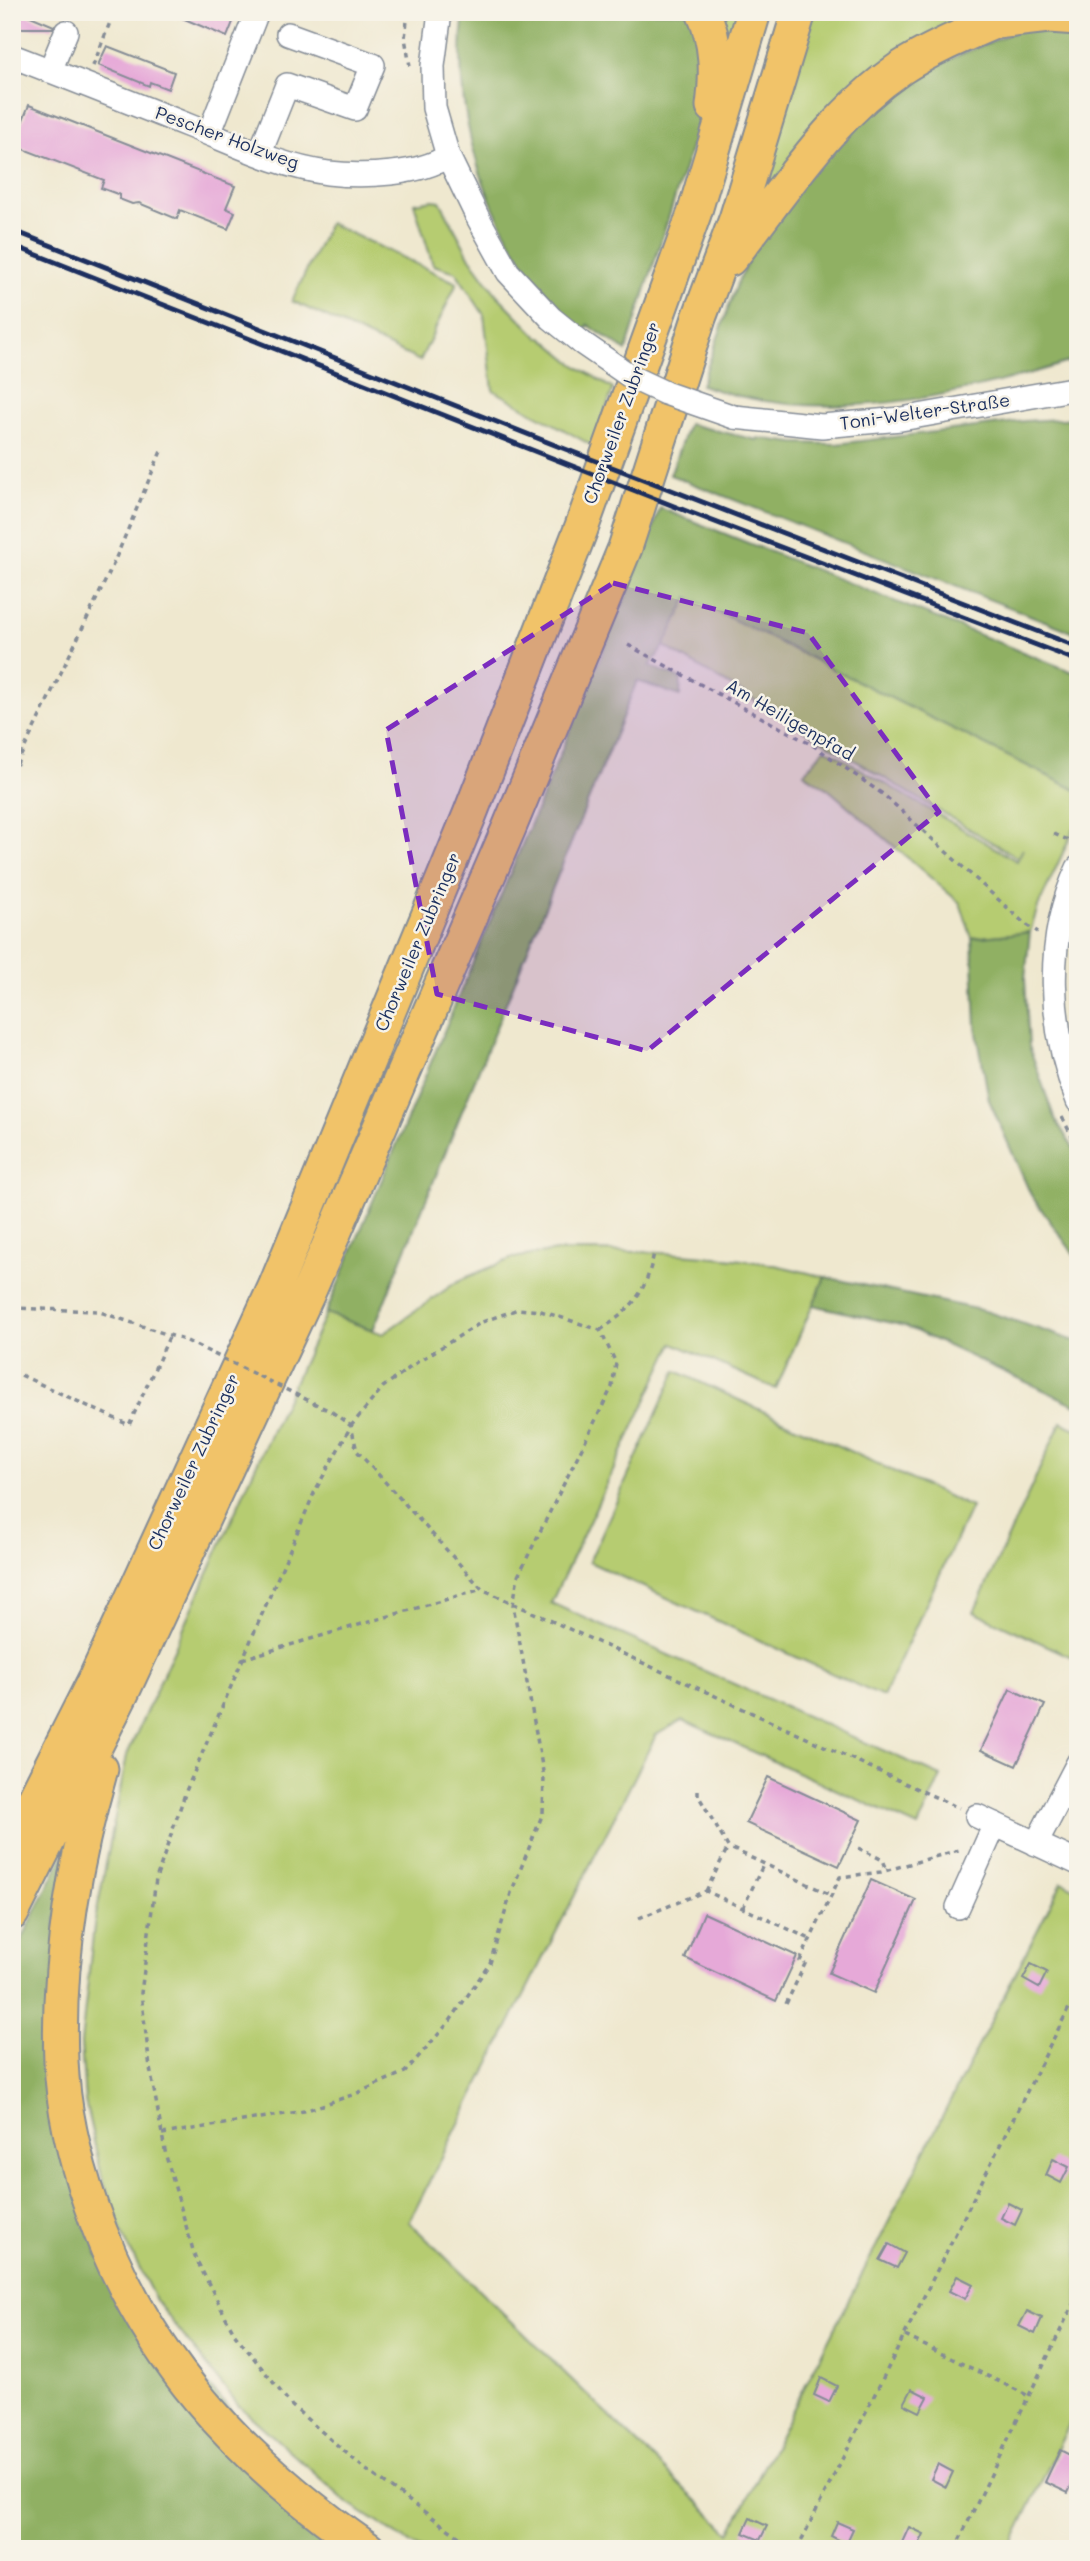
<svg xmlns="http://www.w3.org/2000/svg" width="1090" height="2561" font-family="Mali,sans-serif">
<style>
.green{fill:#b6cc71;stroke:#687e68;stroke-width:2}
.forest{fill:#90b063;stroke:#567060;stroke-width:2}
.building{fill:#e6a9d8}
.lines{fill:none;stroke-linecap:round;stroke-linejoin:round}
.minor-casing{stroke:#858c96;stroke-width:26}
.highway-casing{stroke:#858c96;stroke-width:37}
.path{stroke:#858c96;stroke-width:3.5;stroke-dasharray:5 5;stroke-linecap:butt}
.minor{stroke:#fff;stroke-width:23}
.highway{stroke:#f1c369;stroke-width:33}
.rail{stroke:#1b2f5e;stroke-width:5}
.minor-bridge-casing{stroke:#858c96;stroke-width:26;stroke-linecap:butt}
.path-bridge{stroke:#858c96;stroke-width:3.5;stroke-dasharray:5 5;stroke-linecap:butt}
.minor-bridge{stroke:#fff;stroke-width:23}
.marked{fill:#7b2cbf;fill-opacity:0.2;stroke:#7b2cbf;stroke-width:5;stroke-dasharray:14 9;stroke-linejoin:round}
.labels{text-anchor:middle;stroke-width:5;stroke-linejoin:round;paint-order:stroke}
.street-label{font-size:18px;fill:#1b2f5e;stroke:#f7f3e8}
</style>
<rect width="100%" height="100%" fill="#f7f3e8"/>
<filter id="ink" filterUnits="userSpaceOnUse"><feTurbulence type="fractalNoise" baseFrequency=".0143" numOctaves="2"/><feDisplacementMap in="SourceGraphic" scale="14" xChannelSelector="R" yChannelSelector="G"/><feConvolveMatrix kernelMatrix="1 2 1 2 8 2 1 2 1" color-interpolation-filters="sRGB"/></filter>
<filter id="wash" filterUnits="userSpaceOnUse"><feTurbulence type="fractalNoise" baseFrequency=".00686" numOctaves="4" result="noise"/><feDisplacementMap in="SourceGraphic" scale="28" xChannelSelector="R" yChannelSelector="G"/><feGaussianBlur stdDeviation="1.57" result="paint"/><feColorMatrix in="noise" values="0 0 0 0 0 0 0 0 0 0 0 0 0 0 0 0 0 1.4 0 .05"/><feComposite in="paint" operator="in"/></filter>
<g filter="url(#wash)">
<rect width="100%" height="100%" fill="#efe8cf"/>
<!-- green -->
<path class="green" d="M 714,12 L 747,12 L 726,83 Z
M 808,12 L 989,12 L 741,238 Z
M 433,200 L 440,201 L 470,258 L 497,295 L 539,338 L 542,337 L 574,364 L 613,389 L 593,446 L 493,390 L 484,315 L 456,272 L 433,265 L 414,203 Z
M 329,223 L 457,283 L 420,361 L 292,301 Z
M 688,597 L 1078,791 L 1078,820 L 1038,907 L 1030,932 L 972,938 L 960,903 L 828,789 L 804,773 L 825,748 L 1017,861 L 1023,849 L 1018,858 L 664,646 Z
M 557,1251 C 624,1251 690,1252 757,1262 C 780,1265 802,1272 825,1277 L 776,1389 L 673,1343 L 551,1603 L 941,1776 L 918,1827 L 683,1720 L 656,1735 L 409,2222 L 730,2533 L 1062,1882 L 1078,1890 L 1078,2406 L 1009,2549 L 419,2549 L 349,2504 L 238,2405 L 156,2301 L 124,2238 L 102,2177 L 85,2101 L 81,2043 L 94,1926 L 127,1755 L 257,1463 L 326,1313 L 383,1334 L 458,1281 L 513,1258 Z
M 676,1371 L 971,1507 L 883,1697 L 589,1562 Z
M 1061,1422 L 1078,1430 L 1078,1660 L 974,1612 Z"/>
<!-- forest -->
<path class="forest" d="M 464,12 L 697,12 L 707,97 L 626,351 L 588,325 L 585,332 C 496,258 448,126 464,12 Z
M 1078,23 L 1078,359 C 959,397 821,428 701,385 L 737,284 L 755,246 L 825,145 L 926,69 L 1030,25 Z
M 1078,418 L 1078,634 L 670,475 L 688,424 L 757,440 L 758,438 L 794,443 L 836,444 L 1025,421 Z
M 660,508 L 1078,674 L 1078,791 L 688,597 L 664,646 L 650,666 L 681,679 L 680,696 L 637,681 L 373,1330 L 326,1313 L 635,575 Z
M 1030,932 L 1025,979 L 1029,1046 L 1054,1117 L 1078,1156 L 1078,1260 L 1031,1195 L 989,1100 L 976,1027 L 972,938 Z
M 825,1277 L 985,1311 L 1078,1342 L 1078,1406 L 905,1326 L 813,1305 Z
M 68,1845 L 56,1923 L 96,2252 L 347,2549 L 12,2549 L 12,1960 Z"/>
<g id="blocks">
<!-- building -->
<path class="building" d="M 15,12 L 21,12 L 54,26 L 53,28 L 12,28 Z
M 168,12 L 237,12 L 227,37 Z
M 107,46 L 174,72 L 168,89 L 150,82 L 149,86 L 98,65 Z
M 29,105 L 235,186 L 226,208 L 235,212 L 228,229 L 180,210 L 177,219 L 139,203 L 132,204 L 119,199 L 120,195 L 101,188 L 104,180 L 13,145 Z
M 1010,1689 L 1045,1705 L 1016,1766 L 981,1750 Z
M 768,1777 L 861,1820 L 839,1866 L 746,1823 Z
M 871,1880 L 916,1900 L 874,1993 L 829,1973 Z
M 704,1913 L 797,1956 L 776,2001 L 685,1958 Z
M 1031,1964 L 1047,1972 L 1039,1988 L 1023,1979 Z
M 1053,2159 L 1069,2167 L 1061,2183 L 1046,2175 Z
M 1008,2203 L 1022,2210 L 1015,2225 L 1001,2218 Z
M 889,2244 L 905,2253 L 897,2268 L 880,2260 Z
M 957,2276 L 973,2284 L 965,2299 L 949,2291 Z
M 1027,2311 L 1042,2318 L 1035,2334 L 1019,2326 Z
M 821,2378 L 837,2386 L 829,2402 L 814,2395 Z
M 912,2389 L 928,2397 L 920,2412 L 904,2404 Z
M 1060,2450 L 1078,2459 L 1078,2471 L 1068,2493 L 1045,2482 Z
M 938,2464 L 953,2472 L 946,2487 L 931,2479 Z
M 750,2518 L 767,2526 L 760,2540 L 743,2533 Z
M 837,2522 L 853,2529 L 846,2544 L 831,2536 Z
M 909,2527 L 924,2534 L 917,2549 L 899,2549 Z"/>
</g>
</g>
<g filter="url(#ink)">
<use href="#blocks" fill-opacity="0" stroke="#858c96" stroke-width="2"/>
<g class="lines">
<defs>
<path id="minor" d="M 440,12 L 433,66 L 434,108 L 448,156 L 477,216 L 508,272 L 551,318 L 582,343
M 12,56 C 72,79 132,103 192,127 C 235,144 281,167 328,173 C 363,177 419,175 448,156
M 50,71 L 66,32
M 209,134 L 257,12
M 260,153 L 287,85 L 355,109 L 373,65 L 288,34
M 734,417 L 822,426 L 901,419 L 1078,388
M 1078,868 C 1044,940 1049,1028 1078,1101
M 977,1816 L 1078,1863
M 1036,1844 L 1078,1763
M 958,1907 L 995,1824"/>
<path id="highway" d="M 703,12 C 717,42 717,74 713,106
M 996,22 L 1049,16 L 1078,18
M 730,259 C 783,193 829,117 901,68 C 936,45 978,30 1016,12
M 101,1769 C 74,1863 57,1964 61,2061 C 63,2110 75,2160 91,2206 C 142,2355 239,2460 368,2549
M 12,1843 L 96,1677 L 275,1287 L 470,814 L 581,529 L 694,214 L 754,12
M 12,1913 L 122,1693 L 309,1291 L 509,828 L 625,548 L 699,318 L 736,219 L 799,12"/>
</defs>
<!-- minor casing -->
<use href="#minor" class="minor-casing"/>
<!-- highway casing -->
<use href="#highway" class="highway-casing"/>
<!-- path -->
<path class="path" d="M 408,12 L 405,38 L 410,66
M 93,66 L 114,12
M 628,645 L 814,746 L 884,795 L 1024,923 L 1038,932
M 12,774 L 112,567 L 162,449
M 1075,781 L 1078,783
M 1073,849 L 1078,838
M 1062,1117 L 1078,1148
M 12,1308 L 97,1311 L 187,1341
M 600,1330 C 633,1309 647,1291 654,1252
M 12,1371 L 129,1425 L 170,1335
M 332,1412 L 351,1426 L 357,1451 L 482,1589 L 959,1808
M 242,1659 L 482,1589
M 698,1790 L 698,1795 L 728,1847 L 831,1895
M 858,1848 L 883,1860 L 887,1870
M 706,1891 L 728,1847
M 743,1908 L 764,1863
M 639,1918 L 706,1891 L 810,1939
M 786,2004 L 805,1964 L 800,1961 L 840,1877 L 881,1872 L 962,1849
M 162,2134 L 304,2111 L 355,2094 L 405,2072 L 450,2021 L 490,1963 L 511,1893 L 543,1813 L 544,1777 L 513,1605 L 518,1576 L 612,1387 L 616,1363 L 600,1330 L 541,1311 L 518,1309 L 482,1322 L 419,1361 L 383,1387 L 351,1426 L 315,1491 L 186,1791 L 156,1879 L 141,1993 L 150,2068 L 166,2156 L 195,2257 L 234,2333 L 292,2406 L 365,2469 L 476,2549
M 905,2336 L 1029,2396
M 797,2549 L 1078,1990
M 955,2549 L 1078,2294"/>
<!-- minor -->
<use href="#minor" class="minor"/>
<!-- highway -->
<use href="#highway" class="highway"/>
<!-- rail -->
<path class="rail" d="M 12,230 L 560,447 L 1078,647
M 12,245 L 689,512 L 1078,661"/>
<defs>
<path id="minor-bridge" d="M 582,343 L 633,378 L 665,393 L 734,417"/>
</defs>
<!-- minor-bridge casing -->
<use href="#minor-bridge" class="minor-bridge-casing"/>
<!-- path-bridge -->
<path class="path-bridge" d="M 1054,834 L 1078,844
M 187,1341 L 332,1412"/>
<!-- minor-bridge -->
<use href="#minor-bridge" class="minor-bridge"/>
</g>
</g>
<!-- marked area -->
<path class="marked" d="M 613,583 L 808,633 L 939,812 L 647,1051 L 437,994 L 386,730 Z"/>
<g class="labels">
<!-- street labels -->
<g class="street-label">
<text transform="translate(227 138) rotate(20)" y="6">Pescher Holzweg</text>
<text transform="translate(925 412) rotate(-8)" y="6">Toni-Welter-Straße</text>
<text transform="translate(622 413) rotate(-70)" y="6">Chorweiler Zubringer</text>
<text transform="translate(790 720) rotate(30)" y="6">Am Heiligenpfad</text>
<text transform="translate(418 942) rotate(-67)" y="6">Chorweiler Zubringer</text>
<text transform="translate(194 1462) rotate(-65)" y="6">Chorweiler Zubringer</text>
</g>
</g>
<!-- margin -->
<rect width="1090" height="2561" fill="none" stroke="#f7f3e8" stroke-width="42"/>
</svg>
